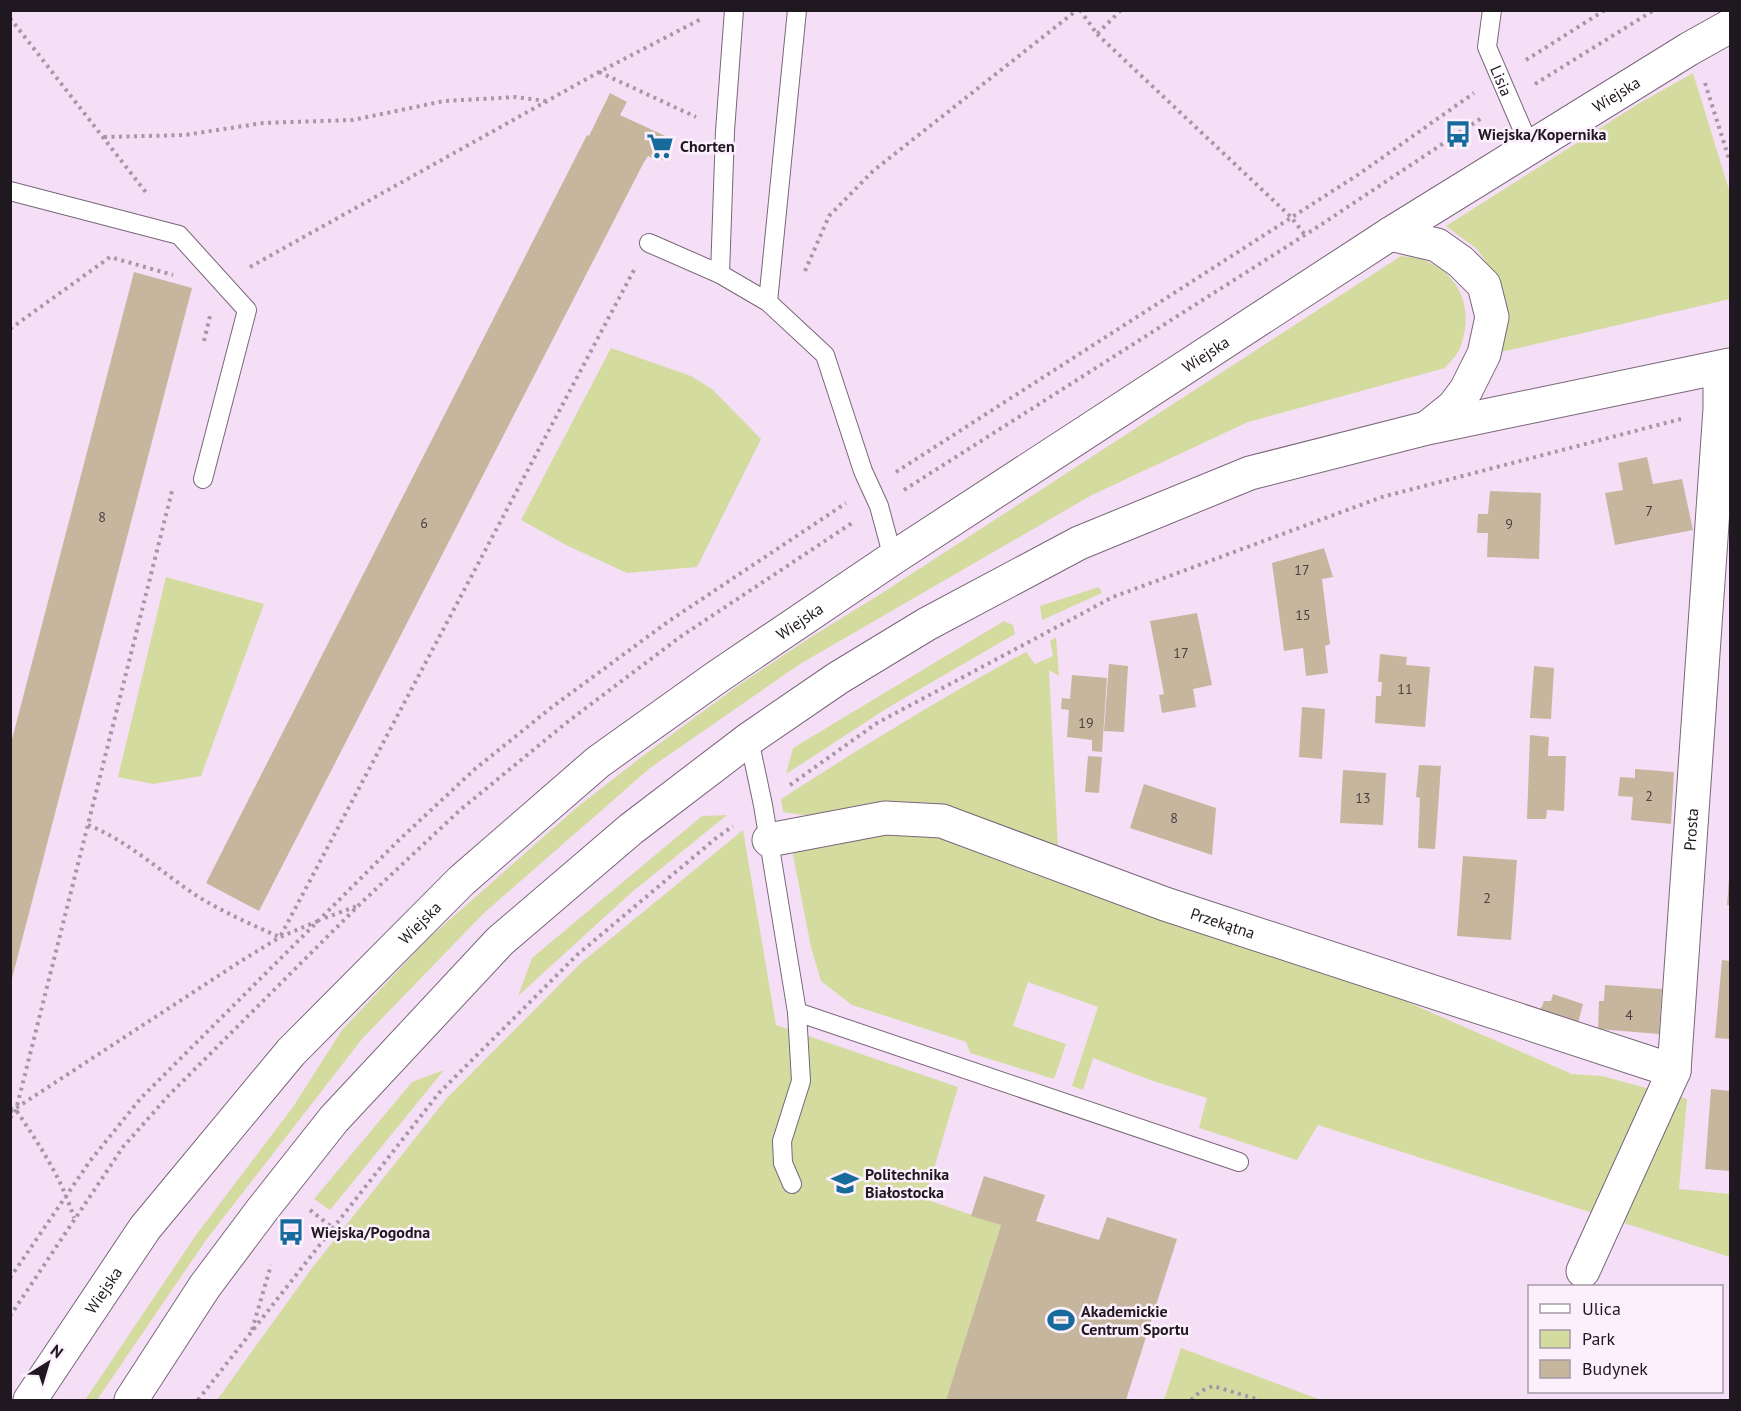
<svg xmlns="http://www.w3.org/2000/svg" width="1741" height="1411" font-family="'PT Sans',sans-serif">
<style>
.green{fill:#d4db9f}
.building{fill:#c7b69e}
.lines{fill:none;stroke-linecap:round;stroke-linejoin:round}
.lane-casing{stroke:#79667a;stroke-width:20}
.street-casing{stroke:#79667a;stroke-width:35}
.secondary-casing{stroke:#79667a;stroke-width:35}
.path{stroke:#a696a7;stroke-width:4;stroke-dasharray:3 4.5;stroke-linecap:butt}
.lane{stroke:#fff;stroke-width:18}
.street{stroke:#fff;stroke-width:33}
.secondary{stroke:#fff;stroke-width:33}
.labels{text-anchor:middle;stroke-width:5;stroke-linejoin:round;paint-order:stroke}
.number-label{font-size:14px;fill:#4a4040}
.street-label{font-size:16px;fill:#201820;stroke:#fdf0fd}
.poi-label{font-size:16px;font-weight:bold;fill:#201820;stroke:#fdf0fd;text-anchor:start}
</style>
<rect width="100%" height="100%" fill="#f5dff6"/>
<!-- green -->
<path class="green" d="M 1693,73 L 1730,193 L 1730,299 L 1501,352 L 1498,280 L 1477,249 L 1446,226 L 1638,104 Z
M 1401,256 C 1408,257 1417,257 1424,260 C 1460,275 1474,308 1461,345 C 1459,353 1451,361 1445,368 L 1248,422 L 1092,495 L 800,664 L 650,768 L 484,913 L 362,1039 L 206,1240 L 97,1400 L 85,1400 L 196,1235 L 293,1107 L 342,1030 L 429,938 L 575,809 L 644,755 L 739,685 L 811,637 L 879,595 Z
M 611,348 L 691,376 L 712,389 L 761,439 L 697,567 L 627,573 L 566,545 L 521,520 Z
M 166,577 L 264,604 L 201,776 L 153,784 L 118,777 Z
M 1099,587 L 1102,593 L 1042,620 L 1040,606 Z
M 1004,621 L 1013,625 L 1015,634 L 889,707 L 786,774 L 793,748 Z
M 1056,637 L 1059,676 L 1049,670 L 1058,848 L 956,814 L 823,818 L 783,812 L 781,799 C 862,747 942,697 1026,652 L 1035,664 L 1053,656 L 1050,641 Z
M 727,815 L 632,892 L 518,996 L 532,958 L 702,816 Z
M 922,828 L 1389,994 L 1572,1074 L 1602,1076 L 1687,1099 L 1679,1189 L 1730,1194 L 1730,1257 L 1318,1125 L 1297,1160 L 1199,1128 L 1207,1098 L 1150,1080 L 1093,1058 L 1083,1090 L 1072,1086 L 1098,1007 L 1028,982 L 1013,1026 L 1066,1044 L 1054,1079 L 970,1053 L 966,1042 L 852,1005 L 821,981 L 811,947 L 792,850 Z
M 743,830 L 776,1025 L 958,1087 L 925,1199 L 1001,1225 L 946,1400 L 217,1400 L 312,1268 L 447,1098 L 581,963 Z
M 444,1070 L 330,1210 L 314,1199 L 412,1082 Z
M 1181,1348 L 1321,1400 L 1164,1400 Z"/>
<!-- building -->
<path class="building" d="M 610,93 L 627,102 L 620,115 L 672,139 L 663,160 L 653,155 L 652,158 L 648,156 L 643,164 L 259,911 L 206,883 L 587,135 L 589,136 Z
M 134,272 L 192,288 L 10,986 L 10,747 Z
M 1647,457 L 1653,484 L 1682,479 L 1693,530 L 1615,545 L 1605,493 L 1623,490 L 1618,463 Z
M 1490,491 L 1541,493 L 1539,559 L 1487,557 L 1488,533 L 1477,533 L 1478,514 L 1488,514 Z
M 1324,548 L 1333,577 L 1322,579 L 1330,644 L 1325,646 L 1328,673 L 1306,676 L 1303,648 L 1284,651 L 1272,563 Z
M 1197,613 L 1212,685 L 1193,689 L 1196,707 L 1162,713 L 1159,695 L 1164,694 L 1150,621 Z
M 1380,654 L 1407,657 L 1406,665 L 1430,667 L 1425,727 L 1375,723 L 1376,696 L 1381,696 L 1382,682 L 1378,682 Z
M 1109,664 L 1128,666 L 1124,732 L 1104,731 Z
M 1534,666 L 1554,668 L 1551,719 L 1530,718 Z
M 1072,675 L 1107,678 L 1102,752 L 1092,751 L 1092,740 L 1067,737 L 1069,710 L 1061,709 L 1062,698 L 1070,699 Z
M 1302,707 L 1325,709 L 1322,759 L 1299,757 Z
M 1530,735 L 1549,737 L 1548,756 L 1566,756 L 1564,811 L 1547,810 L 1546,819 L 1527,819 Z
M 1088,756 L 1102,757 L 1099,793 L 1085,792 Z
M 1419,765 L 1441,766 L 1435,849 L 1418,848 L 1420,798 L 1416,797 Z
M 1635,769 L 1674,772 L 1671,824 L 1631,820 L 1633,797 L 1618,796 L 1620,777 L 1635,778 Z
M 1343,770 L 1386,773 L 1383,825 L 1340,823 Z
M 1144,784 L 1216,808 L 1212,855 L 1130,828 Z
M 1463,856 L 1517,860 L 1511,940 L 1457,936 Z
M 1729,880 L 1730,880 L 1730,905 L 1727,905 Z
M 1722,960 L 1730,961 L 1730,1039 L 1715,1038 Z
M 1605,985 L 1662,989 L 1659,1034 L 1598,1029 L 1599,1001 L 1604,1001 Z
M 1553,994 L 1583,1004 L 1578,1023 L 1540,1011 L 1544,1001 L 1551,1001 Z
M 1711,1089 L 1730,1091 L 1730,1171 L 1705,1169 Z
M 984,1176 L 1045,1195 L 1036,1221 L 1099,1240 L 1107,1217 L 1177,1239 L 1126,1400 L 946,1400 L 1001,1225 L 971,1216 Z"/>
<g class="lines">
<defs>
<g id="lane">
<path id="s1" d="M 1492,10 L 1487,47 L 1530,147"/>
<path d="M 10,191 L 179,235 L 247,310 L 203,479"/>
<path d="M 649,243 L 720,274 L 768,302 L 825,355 L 863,471 L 879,506 L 893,558"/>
<path d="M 720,274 L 725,131 L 734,10"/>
<path d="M 768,302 L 797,10"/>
<path d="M 749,739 L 763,805 L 797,1012 L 1239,1162"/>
<path d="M 792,1184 L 783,1163 L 782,1141 L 801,1081 L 797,1012"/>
</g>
<g id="street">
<path id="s2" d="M 769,840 L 885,818 L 942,821 L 1165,904 L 1674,1071"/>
<path id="s3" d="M 1583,1271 L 1674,1071 L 1720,409 L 1720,368"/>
</g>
<g id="secondary">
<path d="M 1390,234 L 1437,245 L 1461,262 L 1484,285 L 1492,317 L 1484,354 L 1466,390 L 1454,406 L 1428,427"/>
<path id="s4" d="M 30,1400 L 145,1228 L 291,1052 L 461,881 L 598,762 L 717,677 L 893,558 L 1390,234 L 1689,49 L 1730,26"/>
<path d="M 131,1400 L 205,1286 L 262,1210 L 334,1119 L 500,941 L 631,829 L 749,739 L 838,678 L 927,624 L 1079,543 L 1250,473 L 1427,428 L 1730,365"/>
</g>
</defs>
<!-- lane casing -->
<use href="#lane" class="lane-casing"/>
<!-- street casing -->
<use href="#street" class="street-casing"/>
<!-- secondary casing -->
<use href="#secondary" class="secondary-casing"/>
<!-- path -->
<path class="path" d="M 1080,10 L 1097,34 L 1121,10
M 10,18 L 148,195
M 1097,34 L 1291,217 L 1305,235
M 1526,60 L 1605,10
M 599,72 L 696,117
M 1705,83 L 1730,162
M 1535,84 L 1654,10
M 104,137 L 185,135 L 263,123 L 353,120 L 444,101 L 516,97 L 546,101
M 250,267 L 599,72 L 703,18
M 805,271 L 829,216 L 873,171 L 1077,10
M 10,329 L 110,257 L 173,275
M 204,341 L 210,316
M 896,472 L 1359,174 L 1474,93
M 904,490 L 1319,226 L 1483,117
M 790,785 L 877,723 L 1113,597 L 1382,497 L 1681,419
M 88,825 C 128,841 161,872 197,896 C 223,912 252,925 280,937 L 634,270
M 325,918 L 357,906
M 10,1109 L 16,1110 C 39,1144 62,1179 74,1218
M 10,1112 L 241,961 L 280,937 L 318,921
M 10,1118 L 16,1110 L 173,487
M 310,1210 L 333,1228
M 10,1278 L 90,1161 L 141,1098 L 400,839 L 475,769 L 552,707 L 669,621 L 846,503
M 10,1316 L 123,1147 L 169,1095 L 360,904 L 459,811 L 566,723 L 680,637 L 852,523
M 252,1330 L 271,1265
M 198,1400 L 439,1093 L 577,955 L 715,839 L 733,826
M 1191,1400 L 1201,1391 L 1213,1386 L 1260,1400"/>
<!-- lane -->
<use href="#lane" class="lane"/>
<!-- street -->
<use href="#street" class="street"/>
<!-- secondary -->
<use href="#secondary" class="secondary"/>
</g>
<!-- icons -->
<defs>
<symbol id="bus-bare" viewBox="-9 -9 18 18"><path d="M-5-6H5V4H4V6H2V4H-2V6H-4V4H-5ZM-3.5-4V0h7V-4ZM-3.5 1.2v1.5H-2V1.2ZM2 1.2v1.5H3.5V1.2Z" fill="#166b9c" stroke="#fdf0fd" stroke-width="2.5" paint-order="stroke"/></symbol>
<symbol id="supermarket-bare" viewBox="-9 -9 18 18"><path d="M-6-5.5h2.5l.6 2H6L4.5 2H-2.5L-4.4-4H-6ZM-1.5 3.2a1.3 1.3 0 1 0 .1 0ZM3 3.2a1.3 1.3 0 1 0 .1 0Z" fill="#166b9c" stroke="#fdf0fd" stroke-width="2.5" paint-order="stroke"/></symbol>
<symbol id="university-bare" viewBox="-9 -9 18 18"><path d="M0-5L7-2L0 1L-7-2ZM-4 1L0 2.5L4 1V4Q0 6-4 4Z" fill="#166b9c" stroke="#fdf0fd" stroke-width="2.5" paint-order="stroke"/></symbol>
<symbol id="stadium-bare" viewBox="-9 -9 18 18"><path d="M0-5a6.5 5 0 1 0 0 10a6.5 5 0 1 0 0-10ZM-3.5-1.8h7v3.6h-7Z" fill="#166b9c" stroke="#fdf0fd" stroke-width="2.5" paint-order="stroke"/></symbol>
</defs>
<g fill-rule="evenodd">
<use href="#bus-bare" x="1439" y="115" width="38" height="38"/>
<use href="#supermarket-bare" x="641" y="127" width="38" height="38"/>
<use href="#university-bare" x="826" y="1164" width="38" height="38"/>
<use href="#bus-bare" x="272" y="1213" width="38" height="38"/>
<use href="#stadium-bare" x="1042" y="1301" width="38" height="38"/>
</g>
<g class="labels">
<!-- number labels -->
<g class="number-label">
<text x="1649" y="516">7</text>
<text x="102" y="522">8</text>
<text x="424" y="528">6</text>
<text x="1509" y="529">9</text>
<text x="1302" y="575">17</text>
<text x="1303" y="620">15</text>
<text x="1181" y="658">17</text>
<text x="1405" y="694">11</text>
<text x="1086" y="728">19</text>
<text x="1649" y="801">2</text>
<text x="1363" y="803">13</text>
<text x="1174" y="823">8</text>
<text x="1487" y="903">2</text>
<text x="1629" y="1020">4</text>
</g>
<!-- street labels -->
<g class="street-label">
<text dy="6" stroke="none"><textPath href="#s1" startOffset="74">Lisia</textPath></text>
<text dy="6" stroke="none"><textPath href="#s4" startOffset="2076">Wiejska</textPath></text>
<text dy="6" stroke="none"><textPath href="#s4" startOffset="1590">Wiejska</textPath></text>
<text dy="6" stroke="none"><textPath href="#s4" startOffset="1104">Wiejska</textPath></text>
<text dy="6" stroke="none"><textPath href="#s3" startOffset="462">Prosta</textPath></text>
<text dy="6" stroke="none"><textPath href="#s4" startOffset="618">Wiejska</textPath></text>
<text dy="6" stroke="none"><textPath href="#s2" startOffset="474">Przekątna</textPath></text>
<text dy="6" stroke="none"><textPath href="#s4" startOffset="132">Wiejska</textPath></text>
</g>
<!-- poi labels -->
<g class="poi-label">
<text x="1478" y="140">Wiejska/Kopernika</text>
<text x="680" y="152">Chorten</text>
<text x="865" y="1180">Politechnika<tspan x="865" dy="18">Białostocka</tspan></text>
<text x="311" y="1238">Wiejska/Pogodna</text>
<text x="1081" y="1317">Akademickie<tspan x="1081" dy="18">Centrum Sportu</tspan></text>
</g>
</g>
<!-- border -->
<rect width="1741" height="1411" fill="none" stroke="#201820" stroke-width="24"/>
<!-- legend -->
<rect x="1528" y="1285" width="195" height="108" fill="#fdf0fd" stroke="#a59aa5" stroke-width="1.5"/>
<rect x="1540" y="1304" width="30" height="9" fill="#ffffff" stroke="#a59aa5" stroke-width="1.5"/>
<text x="1582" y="1315" font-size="18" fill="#201820">Ulica</text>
<rect x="1540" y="1330" width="30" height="18" fill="#d4db9f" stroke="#a59aa5" stroke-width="1.5"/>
<text x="1582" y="1345" font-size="18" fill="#201820">Park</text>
<rect x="1540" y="1360" width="30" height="18" fill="#c7b69e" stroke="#a59aa5" stroke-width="1.5"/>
<text x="1582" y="1375" font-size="18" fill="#201820">Budynek</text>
<!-- north arrow -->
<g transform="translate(48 1363) rotate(37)" stroke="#fdf0fd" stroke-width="4.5" paint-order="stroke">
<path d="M0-4.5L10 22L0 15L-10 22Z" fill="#201820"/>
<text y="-9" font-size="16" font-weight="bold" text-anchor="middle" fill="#201820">N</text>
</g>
</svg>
